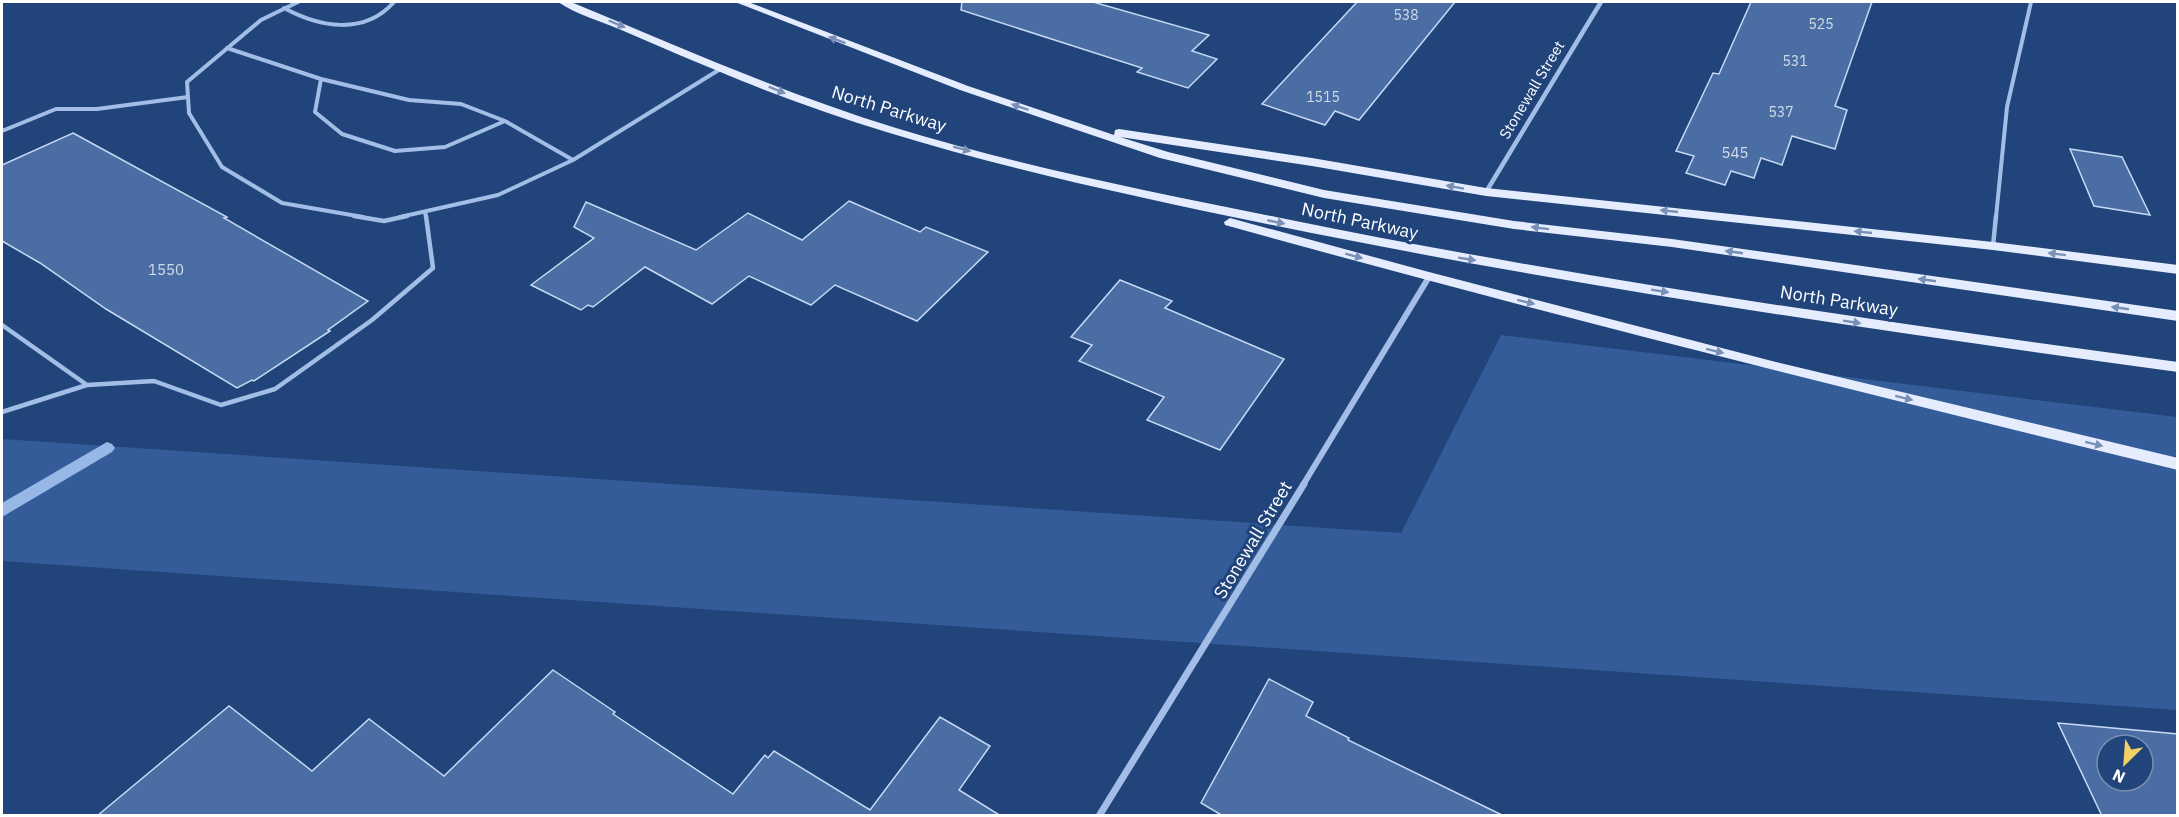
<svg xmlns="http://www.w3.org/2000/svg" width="2179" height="817" font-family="'IBM Plex Sans',sans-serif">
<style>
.green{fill:#345c99}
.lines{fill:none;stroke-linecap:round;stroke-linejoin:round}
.stream{fill:#97b8e7;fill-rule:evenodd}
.building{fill:#4a6ea4;stroke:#c6d9f4;stroke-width:1.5;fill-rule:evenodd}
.lane-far1{stroke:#a3bee6;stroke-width:4}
.lane{stroke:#a3bee6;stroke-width:4.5}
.street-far2{stroke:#a3bee6;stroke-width:4.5}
.street-far1{stroke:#a3bee6;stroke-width:6}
.street{stroke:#a3bee6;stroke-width:7}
.primary{fill:#e4ecfd;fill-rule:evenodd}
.oneway{fill:#7990b6}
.labels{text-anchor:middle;stroke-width:6;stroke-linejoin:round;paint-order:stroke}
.far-number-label{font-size:14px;fill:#d2dbe8}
.far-street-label{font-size:15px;fill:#fff;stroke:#21447b}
.number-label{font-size:15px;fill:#d2dbe8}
.street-label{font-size:18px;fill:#fff;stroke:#21447b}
</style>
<rect width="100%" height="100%" fill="#21447b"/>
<!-- green -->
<path class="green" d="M 1501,335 L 2177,417 L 2177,710 L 2,561 L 2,439 L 1401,533 Z"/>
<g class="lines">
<!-- stream -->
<path class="stream" d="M 107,442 L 112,444 L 115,448 L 112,452 L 2,517 L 2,503 Z"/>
</g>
<!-- building -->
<path class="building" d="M 962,2 L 1093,2 L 1209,35 L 1192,51 L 1217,59 L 1188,88 L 1137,72 L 1142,68 L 961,10 Z
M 1357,2 L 1455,2 L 1359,120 L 1335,111 L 1325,125 L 1262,104 Z
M 1751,2 L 1872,2 L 1835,106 L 1847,110 L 1835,149 L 1792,136 L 1782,165 L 1761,158 L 1754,178 L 1731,171 L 1725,185 L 1686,173 L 1694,156 L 1676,151 L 1713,73 L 1719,74 Z
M 73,133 L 227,217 L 224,218 L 368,301 L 328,330 L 330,331 L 254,381 L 252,380 L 237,388 L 106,309 L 40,263 L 2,241 L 2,165 Z
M 2070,149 L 2122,157 L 2150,215 L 2094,206 Z
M 849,201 L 920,232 L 926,227 L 988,252 L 917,321 L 835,285 L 811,305 L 749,276 L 712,304 L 645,267 L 593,307 L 588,305 L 581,310 L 531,285 L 594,238 L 574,227 L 586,202 L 696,250 L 748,213 L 802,240 Z
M 1120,280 L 1172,301 L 1165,308 L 1284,359 L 1220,450 L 1147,420 L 1164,397 L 1079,361 L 1092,345 L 1071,337 Z
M 553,670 L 615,712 L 613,714 L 733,794 L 765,755 L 768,758 L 774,751 L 870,810 L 940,717 L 990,746 L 959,790 L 1001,816 L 97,816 L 229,706 L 312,771 L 369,719 L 444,776 Z
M 1269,679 L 1313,702 L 1306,716 L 1349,738 L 1348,740 L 1504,816 L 1223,816 L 1201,803 Z
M 2058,723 L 2178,734 L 2178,816 L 2102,816 ZM 2107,745 L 2143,745 L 2143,781 L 2107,781 Z"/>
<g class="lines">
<!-- lane-far1 -->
<path class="lane-far1" d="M 298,2 L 261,20 L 187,82 L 189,113 L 222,167 L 282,203 L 363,217
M 284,8 C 319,27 364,36 394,2
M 227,48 L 321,79
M 321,79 L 409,100 L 461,104 L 505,121 L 445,147 L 395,151 L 342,134 L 315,112 Z
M 505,121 L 573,160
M 2,131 L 56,109 L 97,109 L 188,97
M 425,212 L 426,217
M 400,217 L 498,195 L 573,160 L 722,68
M 1996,217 L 2007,107 L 2031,2"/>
<!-- lane -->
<path class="lane" d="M 354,216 L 384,221 L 407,216
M 1993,246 L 1996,216
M 2,325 L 87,385
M 2,412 L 87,385 L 154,381 L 221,405 L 275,389 L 372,320 L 433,268 L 426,216"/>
<!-- street-far2 -->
<path class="street-far2" d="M 1486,192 L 1601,2"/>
<!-- street-far1 -->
<path class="street-far1" d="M 1303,485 L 1429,277"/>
<!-- street -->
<path class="street" d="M 1099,816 L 1304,484"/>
<!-- primary -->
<path class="primary" d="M 558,2 L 571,2 C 678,46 784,94 896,128 C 1020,166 1148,191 1276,217 C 1574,278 1876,321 2178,362 L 2178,372 C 1873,330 1569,286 1267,224 C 1089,187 911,149 742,81 C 701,64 660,47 619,29 C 599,21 576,14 558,2 Z
M 735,2 L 748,2 L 968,86 L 1114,135 L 1115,130 L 1119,129 L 1312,158 L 1486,188 L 1993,242 L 2178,265 L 2178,274 L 1993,250 L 1486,196 L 1312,166 L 1120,137 L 1168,152 L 1324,190 L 1514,221 L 1672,239 L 2178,311 L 2178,321 L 1672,247 L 1514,229 L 1324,198 L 1160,158 L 1071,128 L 960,90 Z
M 1230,218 L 1429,272 L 1772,361 L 2178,458 L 2178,470 C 1859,392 1541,313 1225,225 L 1224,222 Z"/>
</g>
<!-- one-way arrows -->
<defs><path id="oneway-solid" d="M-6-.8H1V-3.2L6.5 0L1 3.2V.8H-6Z" transform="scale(1.5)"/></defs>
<g class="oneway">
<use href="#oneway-solid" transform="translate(617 24) rotate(23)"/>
<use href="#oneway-solid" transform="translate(837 40) rotate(-159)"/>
<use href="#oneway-solid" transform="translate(777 90) rotate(22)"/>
<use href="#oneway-solid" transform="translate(1020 107) rotate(-161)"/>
<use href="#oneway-solid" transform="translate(962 149) rotate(15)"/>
<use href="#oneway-solid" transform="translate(1455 187) rotate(-170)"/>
<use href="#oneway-solid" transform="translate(1669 211) rotate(-174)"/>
<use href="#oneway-solid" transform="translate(1276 222) rotate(12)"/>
<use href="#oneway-solid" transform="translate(1540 228) rotate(-173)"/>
<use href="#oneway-solid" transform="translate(1863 232) rotate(-174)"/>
<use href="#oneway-solid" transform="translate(1734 252) rotate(-172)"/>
<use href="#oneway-solid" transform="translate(2057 254) rotate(-173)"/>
<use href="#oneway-solid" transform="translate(1354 256) rotate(15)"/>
<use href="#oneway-solid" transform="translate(1467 259) rotate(9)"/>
<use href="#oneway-solid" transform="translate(1927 280) rotate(-172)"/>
<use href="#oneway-solid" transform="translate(1660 291) rotate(9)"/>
<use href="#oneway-solid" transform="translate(1526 302) rotate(14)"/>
<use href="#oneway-solid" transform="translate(2120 308) rotate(-172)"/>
<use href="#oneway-solid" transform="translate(1852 322) rotate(9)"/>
<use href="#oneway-solid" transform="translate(1715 351) rotate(14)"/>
<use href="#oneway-solid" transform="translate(1904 398) rotate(14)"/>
<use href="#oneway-solid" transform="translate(2094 444) rotate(14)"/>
</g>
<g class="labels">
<!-- far-number labels -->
<g class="far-number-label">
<text x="1406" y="20">538</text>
<text x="1821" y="29">525</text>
<text x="1795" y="66">531</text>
<text x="1323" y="102">1515</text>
<text x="1781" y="117">537</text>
</g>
<!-- far-street labels -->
<g class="far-street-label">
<text transform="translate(1532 90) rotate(-59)" y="5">Stonewall Street</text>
</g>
<!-- number labels -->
<g class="number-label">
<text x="1735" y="158">545</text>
<text x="166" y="275">1550</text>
</g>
<!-- street labels -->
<g class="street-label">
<text transform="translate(889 109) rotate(17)" y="6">North Parkway</text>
<text transform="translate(1360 221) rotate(12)" y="6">North Parkway</text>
<text transform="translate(1839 301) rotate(9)" y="6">North Parkway</text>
<text transform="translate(1253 540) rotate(-59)" y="6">Stonewall Street</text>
</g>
</g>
<!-- border -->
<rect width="2179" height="817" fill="none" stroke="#ffffff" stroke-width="6"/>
<!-- north arrow -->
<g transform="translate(2125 763) rotate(205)"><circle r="28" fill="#21447b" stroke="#7a8fb0" stroke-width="1.5"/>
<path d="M0-4.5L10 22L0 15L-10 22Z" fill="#f2d065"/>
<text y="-9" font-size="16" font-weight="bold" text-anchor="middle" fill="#ffffff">N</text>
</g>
</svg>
